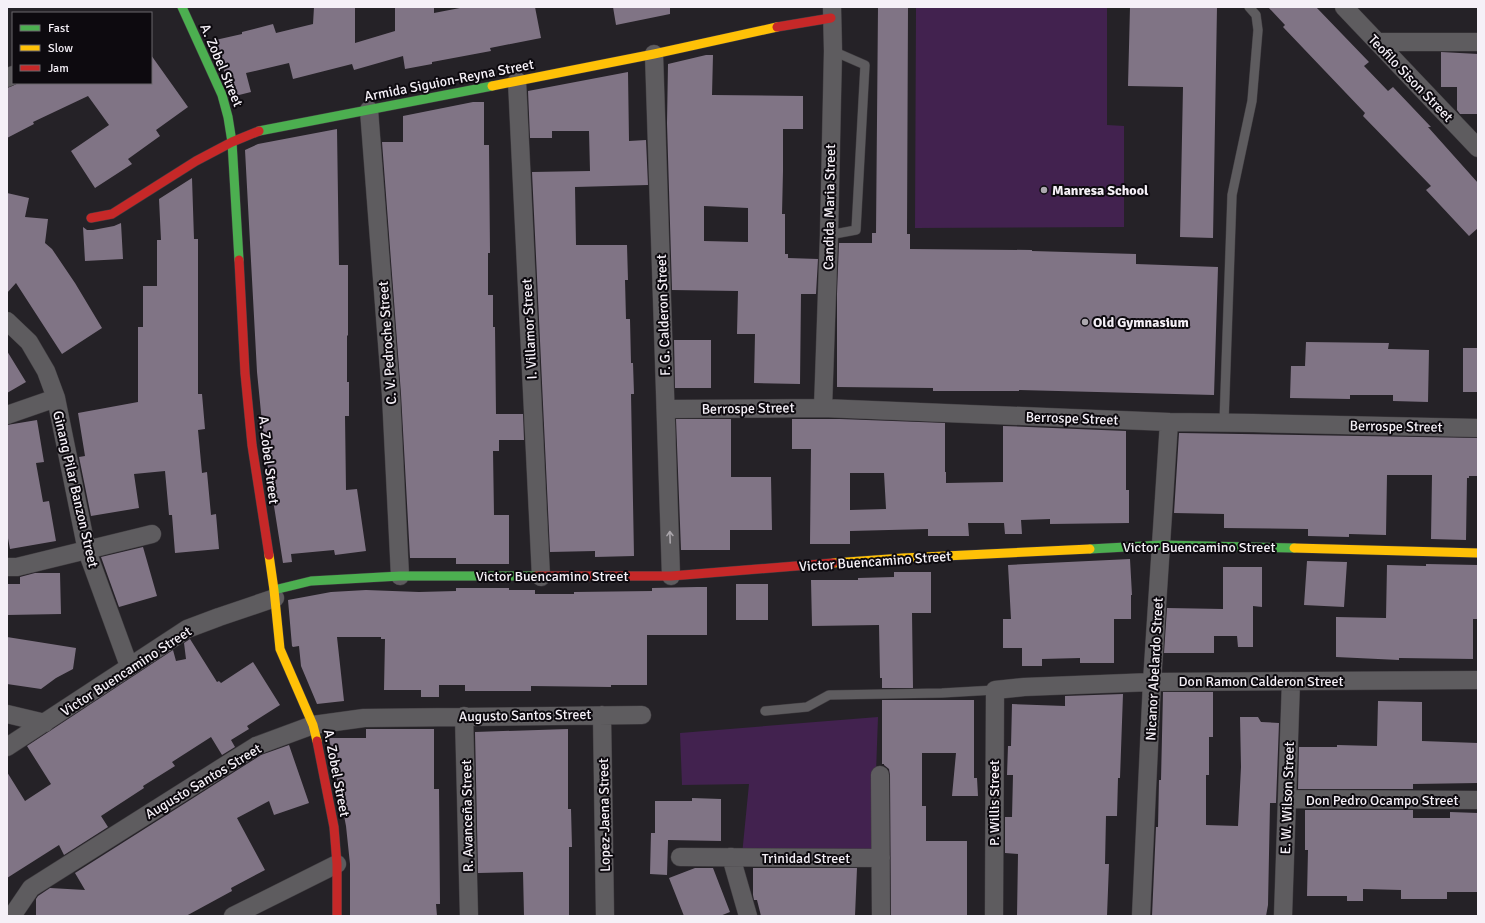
<svg xmlns="http://www.w3.org/2000/svg" width="1485" height="923" font-family="Signika,sans-serif">
<style>
.green{fill:#42224f}
.building{fill:#807485;fill-rule:evenodd}
.lines{fill:none;stroke-linecap:round;stroke-linejoin:round}
.lane-casing{stroke:#403d41;stroke-width:10}
.street-casing{stroke:#403d41;stroke-width:19}
.fast-casing{stroke:#403d41;stroke-width:10}
.slow-casing{stroke:#403d41;stroke-width:10}
.jam-casing{stroke:#403d41;stroke-width:10}
.lane{stroke:#5e5c5f;stroke-width:9}
.street{stroke:#5e5c5f;stroke-width:18}
.fast{stroke:#4caf50;stroke-width:9}
.slow{stroke:#ffc107;stroke-width:9}
.jam{stroke:#c62828;stroke-width:9}
.oneway{stroke:#aaa6ab}
.poi-dot{fill:#aca8ae;stroke:#0d0a0f;stroke-width:1.5}
.labels{text-anchor:middle;stroke-width:4;stroke-linejoin:round;paint-order:stroke}
.street-label{font-size:14px;fill:#f5f0f7;stroke:#0d0a0f}
.poi-label{font-size:14px;font-weight:bold;fill:#f5f0f7;stroke:#0d0a0f;text-anchor:start}
</style>
<rect width="100%" height="100%" fill="#252227"/>
<!-- green -->
<path class="green" d="M 916,7 L 1107,7 L 1107,125 L 1124,126 L 1124,227 L 915,228 Z
M 878,717 L 873,855 L 742,855 L 749,784 L 682,785 L 680,733 Z"/>
<!-- building -->
<path class="building" d="M 314,7 L 355,7 L 355,43 L 395,31 L 395,7 L 434,7 L 434,13 L 465,7 L 535,7 L 541,38 L 490,48 L 491,51 L 432,62 L 432,64 L 405,69 L 403,56 L 354,70 L 352,64 L 293,79 L 289,63 L 246,73 L 251,92 L 235,96 L 211,41 L 242,34 L 242,32 L 273,24 L 276,33 L 313,24 Z
M 613,7 L 670,7 L 670,14 L 616,25 Z
M 878,7 L 908,7 L 907,234 L 910,234 L 910,249 L 1032,250 L 1032,251 L 1136,254 L 1136,264 L 1218,267 L 1214,395 L 1019,390 L 1019,391 L 933,391 L 933,388 L 837,387 L 837,294 L 839,243 L 872,243 L 872,233 L 876,233 Z
M 1130,7 L 1217,7 L 1213,238 L 1180,237 L 1183,87 L 1128,86 Z
M 1268,7 L 1316,7 L 1369,62 L 1364,66 L 1388,91 L 1393,87 L 1431,127 L 1428,127 L 1478,183 L 1478,228 L 1469,236 L 1426,190 L 1431,186 L 1363,116 L 1365,113 L 1283,27 L 1285,25 Z
M 1441,52 L 1478,54 L 1478,114 L 1460,114 L 1457,110 L 1457,87 L 1441,87 Z
M 151,55 L 188,107 L 156,130 L 160,136 L 128,159 L 132,164 L 95,188 L 71,151 L 109,125 L 88,96 L 33,122 L 34,124 L 7,138 L 7,88 L 19,83 L 151,83 Z
M 706,55 L 713,55 L 712,95 L 803,96 L 803,129 L 783,129 L 783,171 L 782,214 L 785,214 L 785,254 L 788,254 L 788,258 L 818,259 L 816,294 L 801,294 L 800,384 L 754,383 L 755,334 L 737,334 L 738,291 L 672,290 L 667,123 L 668,64 ZM 704,206 L 748,208 L 748,242 L 704,241 Z
M 628,72 L 629,141 L 646,140 L 648,185 L 575,187 L 576,245 L 627,245 L 628,280 L 625,280 L 626,319 L 630,319 L 631,363 L 633,363 L 634,394 L 631,394 L 634,556 L 595,557 L 595,551 L 550,552 L 532,172 L 590,171 L 589,131 L 552,131 L 552,138 L 530,138 L 528,91 Z
M 473,102 L 484,102 L 484,145 L 489,145 L 490,253 L 488,253 L 488,295 L 493,295 L 493,327 L 495,327 L 496,414 L 523,414 L 524,440 L 499,440 L 499,451 L 493,451 L 494,515 L 509,515 L 509,564 L 456,564 L 456,558 L 410,558 L 401,394 L 382,142 L 403,142 L 403,116 Z
M 337,129 L 339,265 L 348,265 L 348,335 L 347,336 L 347,382 L 349,382 L 349,416 L 345,416 L 346,490 L 357,489 L 366,551 L 335,555 L 334,550 L 291,554 L 292,562 L 283,563 L 264,443 L 257,372 L 245,150 L 258,144 Z
M 192,178 L 194,239 L 198,239 L 198,394 L 202,394 L 205,429 L 198,430 L 202,473 L 207,472 L 211,515 L 216,514 L 219,549 L 175,553 L 172,515 L 169,515 L 165,471 L 134,474 L 139,508 L 91,516 L 79,457 L 85,456 L 78,413 L 138,402 L 138,327 L 143,327 L 143,286 L 157,286 L 157,240 L 161,240 L 159,199 Z
M 7,193 L 29,198 L 25,217 L 48,219 L 45,243 L 52,249 L 75,283 L 102,328 L 62,354 L 16,283 L 7,293 Z
M 121,223 L 123,259 L 85,261 L 83,227 L 87,230 L 93,230 L 114,226 Z
M 674,340 L 711,340 L 711,388 L 675,388 Z
M 1306,342 L 1389,343 L 1388,349 L 1429,350 L 1428,402 L 1393,401 L 1393,395 L 1350,395 L 1350,399 L 1290,398 L 1291,366 L 1305,366 Z
M 1463,348 L 1478,348 L 1478,392 L 1463,392 Z
M 7,351 L 26,382 L 7,393 Z
M 676,419 L 731,419 L 731,477 L 771,477 L 772,530 L 730,530 L 730,550 L 681,550 Z
M 792,419 L 840,419 L 945,423 L 945,472 L 946,472 L 946,483 L 1003,482 L 1003,426 L 1126,431 L 1126,490 L 1129,490 L 1129,523 L 1050,524 L 1050,519 L 1021,520 L 1022,534 L 1005,534 L 1004,523 L 968,523 L 969,536 L 928,536 L 928,529 L 850,531 L 850,544 L 810,544 L 811,449 L 792,449 ZM 850,473 L 884,473 L 886,509 L 850,510 Z
M 37,420 L 44,462 L 36,463 L 43,502 L 49,501 L 56,541 L 10,549 L 7,533 L 7,425 Z
M 1179,433 L 1478,438 L 1478,476 L 1469,476 L 1469,478 L 1467,478 L 1466,540 L 1431,539 L 1432,475 L 1387,475 L 1386,535 L 1349,534 L 1349,537 L 1308,536 L 1308,529 L 1224,528 L 1224,514 L 1174,513 Z
M 143,547 L 157,596 L 119,607 L 101,557 Z
M 1130,559 L 1132,595 L 1131,595 L 1131,619 L 1114,619 L 1114,663 L 1080,663 L 1080,658 L 1042,659 L 1042,666 L 1022,666 L 1022,648 L 1003,648 L 1003,619 L 1011,619 L 1008,565 Z
M 1307,561 L 1347,562 L 1344,607 L 1304,605 Z
M 1426,564 L 1478,565 L 1478,619 L 1473,619 L 1473,659 L 1399,658 L 1399,660 L 1336,657 L 1336,617 L 1386,618 L 1387,565 L 1426,566 Z
M 1223,567 L 1262,567 L 1262,607 L 1253,606 L 1253,647 L 1238,647 L 1237,636 L 1214,636 L 1214,653 L 1164,653 L 1167,608 L 1223,609 Z
M 894,572 L 931,572 L 931,613 L 912,613 L 913,688 L 882,688 L 882,678 L 880,678 L 879,625 L 812,626 L 811,580 L 858,580 L 858,578 L 894,577 Z
M 35,573 L 60,573 L 61,614 L 7,615 L 7,584 L 20,584 L 20,577 Z
M 736,584 L 768,584 L 768,620 L 736,620 Z
M 697,587 L 707,587 L 707,635 L 647,635 L 647,685 L 611,685 L 611,687 L 531,686 L 531,691 L 465,691 L 465,685 L 439,685 L 439,697 L 421,697 L 421,690 L 384,690 L 385,639 L 381,639 L 381,637 L 337,637 L 344,701 L 317,704 L 301,666 L 299,646 L 293,647 L 292,646 L 288,600 L 331,592 L 366,590 L 419,592 L 456,591 L 456,588 L 509,588 L 509,590 L 535,590 L 535,594 L 574,594 L 574,592 L 652,591 L 652,588 Z
M 7,637 L 76,648 L 73,669 L 56,678 L 41,689 L 7,684 Z
M 190,639 L 217,682 L 219,681 L 221,683 L 253,662 L 280,705 L 247,726 L 249,729 L 231,740 L 235,747 L 222,755 L 211,737 L 172,762 L 175,766 L 143,786 L 144,788 L 101,816 L 108,827 L 64,855 L 59,845 L 7,878 L 7,772 L 25,801 L 51,784 L 27,746 L 173,650 L 176,661 L 186,659 L 184,643 Z
M 1163,692 L 1213,692 L 1213,737 L 1209,737 L 1209,775 L 1206,775 L 1206,825 L 1238,826 L 1241,767 L 1240,717 L 1258,717 L 1261,722 L 1279,723 L 1276,803 L 1270,803 L 1268,905 L 1266,916 L 1152,916 L 1156,827 L 1158,827 L 1159,780 L 1161,780 Z
M 1123,694 L 1120,778 L 1118,778 L 1117,816 L 1106,816 L 1105,864 L 1109,864 L 1107,916 L 1017,916 L 1018,854 L 1005,853 L 1005,817 L 1012,817 L 1013,775 L 1007,775 L 1008,746 L 1011,746 L 1012,704 L 1065,706 L 1065,696 Z
M 882,700 L 974,700 L 974,778 L 977,778 L 978,796 L 952,796 L 956,753 L 922,753 L 922,806 L 926,806 L 926,841 L 967,841 L 967,916 L 891,916 L 890,775 L 889,769 L 884,765 L 884,764 L 882,764 Z
M 1378,701 L 1422,702 L 1422,741 L 1478,743 L 1478,783 L 1413,784 L 1413,789 L 1298,789 L 1299,747 L 1337,747 L 1337,745 L 1377,746 Z
M 366,729 L 434,729 L 434,789 L 439,789 L 440,904 L 436,904 L 437,916 L 350,916 L 350,864 L 346,826 L 329,738 L 366,738 Z
M 568,729 L 568,809 L 571,809 L 572,847 L 569,847 L 569,916 L 524,916 L 523,872 L 478,873 L 475,732 Z
M 289,745 L 309,803 L 274,815 L 269,801 L 237,818 L 265,870 L 231,888 L 232,891 L 186,916 L 36,916 L 36,899 L 38,896 L 50,888 L 85,890 L 75,873 L 261,755 Z
M 692,798 L 721,799 L 721,841 L 668,840 L 667,875 L 650,874 L 651,833 L 655,833 L 655,801 L 692,801 Z
M 1305,810 L 1413,810 L 1413,818 L 1450,818 L 1450,812 L 1478,813 L 1478,892 L 1447,892 L 1447,899 L 1401,899 L 1401,890 L 1363,889 L 1363,901 L 1347,901 L 1347,896 L 1307,896 L 1308,850 L 1305,850 Z
M 695,868 L 713,868 L 730,912 L 720,916 L 684,916 L 669,878 Z
M 753,868 L 857,868 L 855,916 L 761,916 L 757,900 L 754,900 L 753,895 Z"/>
<g class="lines">
<defs>
<path id="lane" d="M 829,235 L 856,230 L 865,65 L 833,51
M 1224,422 L 1232,195 L 1252,101 L 1258,30 L 1256,15 L 1249,7
M 765,711 L 807,707 L 829,695 L 942,693 L 995,690"/>
<path id="street" d="M 1344,7 L 1478,148
M 1377,42 L 1478,42
M 654,54 L 671,576
M 7,78 L 13,75
M 517,81 L 541,577
M 369,110 L 391,395 L 400,576
M 7,321 L 29,342 L 46,371 L 56,398 L 87,551 L 129,666
M 823,408 L 829,235 L 833,51 L 832,7
M 666,409 L 823,408 L 1169,422 L 1253,423 L 1478,428
M 7,415 L 56,398
M 7,567 L 17,567 L 152,534
M 7,714 L 45,723
M 602,715 L 605,916
M 464,716 L 469,916
M 7,747 L 187,629 L 219,617 L 275,598
M 880,775 L 881,916
M 1287,799 L 1478,800
M 680,857 L 881,858
M 731,857 L 748,916
M 12,916 L 31,888 L 256,746 L 313,725 L 364,718 L 642,715
M 233,916 L 337,864
M 994,916 L 995,690 L 1024,687 L 1152,682 L 1478,680
M 1141,916 L 1152,682 L 1169,422
M 1283,916 L 1291,681"/>
<path id="fast" d="M 182,7 L 222,95 L 228,117 L 232,142 L 239,260
M 259,131 L 492,86
M 1090,549 L 1162,545 L 1294,548
M 274,590 L 311,581 L 400,576 L 536,576"/>
<path id="slow" d="M 492,86 L 654,54 L 777,27
M 1294,548 L 1478,553
M 269,555 L 274,590 L 280,649 L 313,725 L 317,741
M 833,563 L 903,558 L 1090,549"/>
<path id="jam" d="M 777,27 L 831,18
M 91,218 L 112,214 L 196,161 L 232,142 L 259,131
M 239,260 L 245,373 L 252,445 L 269,555
M 536,576 L 671,576 L 833,563
M 317,741 L 334,827 L 337,864 L 337,916"/>
</defs>
<!-- lane casing -->
<use href="#lane" class="lane-casing"/>
<!-- street casing -->
<use href="#street" class="street-casing"/>
<!-- fast casing -->
<use href="#fast" class="fast-casing"/>
<!-- slow casing -->
<use href="#slow" class="slow-casing"/>
<!-- jam casing -->
<use href="#jam" class="jam-casing"/>
<!-- lane -->
<use href="#lane" class="lane"/>
<!-- street -->
<use href="#street" class="street"/>
<!-- fast -->
<use href="#fast" class="fast"/>
<!-- slow -->
<use href="#slow" class="slow"/>
<!-- jam -->
<use href="#jam" class="jam"/>
</g>
<!-- one-way arrows -->
<defs><path id="oneway-shaft" d="M-6 0H5M1.5-3L5.5 0L1.5 3" fill="none" stroke-width="1.6" stroke-linecap="round" stroke-linejoin="round"/></defs>
<use class="oneway" href="#oneway-shaft" transform="translate(670 537) rotate(-92)"/>
<!-- markers -->
<g class="poi-dot">
<circle cx="1044" cy="190" r="4"/>
<circle cx="1085" cy="322" r="4"/>
</g>
<g class="labels">
<!-- street labels -->
<g class="street-label">
<text transform="translate(222 65) rotate(67)" y="5">A. Zobel Street</text>
<text transform="translate(1411 78) rotate(46)" y="5">Teofilo Sison Street</text>
<text transform="translate(449 80) rotate(-11)" y="5">Armida Siguion-Reyna Street</text>
<text transform="translate(829 207) rotate(-89)" y="5">Candida Maria Street</text>
<text transform="translate(663 315) rotate(-92)" y="5">F. G. Calderon Street</text>
<text transform="translate(529 329) rotate(-93)" y="5">I. Villamor Street</text>
<text transform="translate(387 343) rotate(-94)" y="5">C. V. Pedroche Street</text>
<text transform="translate(748 408) rotate(-1)" y="5">Berrospe Street</text>
<text transform="translate(1072 418) rotate(2)" y="5">Berrospe Street</text>
<text transform="translate(1396 426) rotate(1)" y="5">Berrospe Street</text>
<text transform="translate(269 460) rotate(83)" y="5">A. Zobel Street</text>
<text transform="translate(76 489) rotate(77)" y="5">Ginang Pilar Banzon Street</text>
<text x="1199" y="552">Victor Buencamino Street</text>
<text transform="translate(875 561) rotate(-4)" y="5">Victor Buencamino Street</text>
<text x="552" y="581">Victor Buencamino Street</text>
<text transform="translate(1154 669) rotate(-87)" y="5">Nicanor Abelardo Street</text>
<text transform="translate(126 671) rotate(-33)" y="5">Victor Buencamino Street</text>
<text x="1261" y="686">Don Ramon Calderon Street</text>
<text transform="translate(525 715) rotate(-1)" y="5">Augusto Santos Street</text>
<text transform="translate(337 773) rotate(79)" y="5">A. Zobel Street</text>
<text transform="translate(203 781) rotate(-31)" y="5">Augusto Santos Street</text>
<text transform="translate(1287 798) rotate(-88)" y="5">E. W. Wilson Street</text>
<text x="1382" y="805">Don Pedro Ocampo Street</text>
<text transform="translate(994 803) rotate(-90)" y="5">P. Willis Street</text>
<text transform="translate(604 815) rotate(-91)" y="5">Lopez-Jaena Street</text>
<text transform="translate(467 816) rotate(-91)" y="5">R. Avanceña Street</text>
<text x="806" y="863">Trinidad Street</text>
</g>
<!-- poi labels -->
<g class="poi-label">
<text x="1052" y="195">Manresa School</text>
<text x="1093" y="327">Old Gymnasium</text>
</g>
</g>
<!-- border -->
<rect width="1485" height="923" fill="none" stroke="#f5f0f7" stroke-width="16"/>
<!-- legend -->
<rect x="12" y="12" width="140" height="72" fill="#0d0a0f" stroke="#6a666c"/>
<rect x="20" y="25" width="20" height="6" fill="#4caf50" stroke="#6a666c"/>
<text x="48" y="32" font-size="12" fill="#f5f0f7">Fast</text>
<rect x="20" y="45" width="20" height="6" fill="#ffc107" stroke="#6a666c"/>
<text x="48" y="52" font-size="12" fill="#f5f0f7">Slow</text>
<rect x="20" y="65" width="20" height="6" fill="#c62828" stroke="#6a666c"/>
<text x="48" y="72" font-size="12" fill="#f5f0f7">Jam</text>
</svg>
